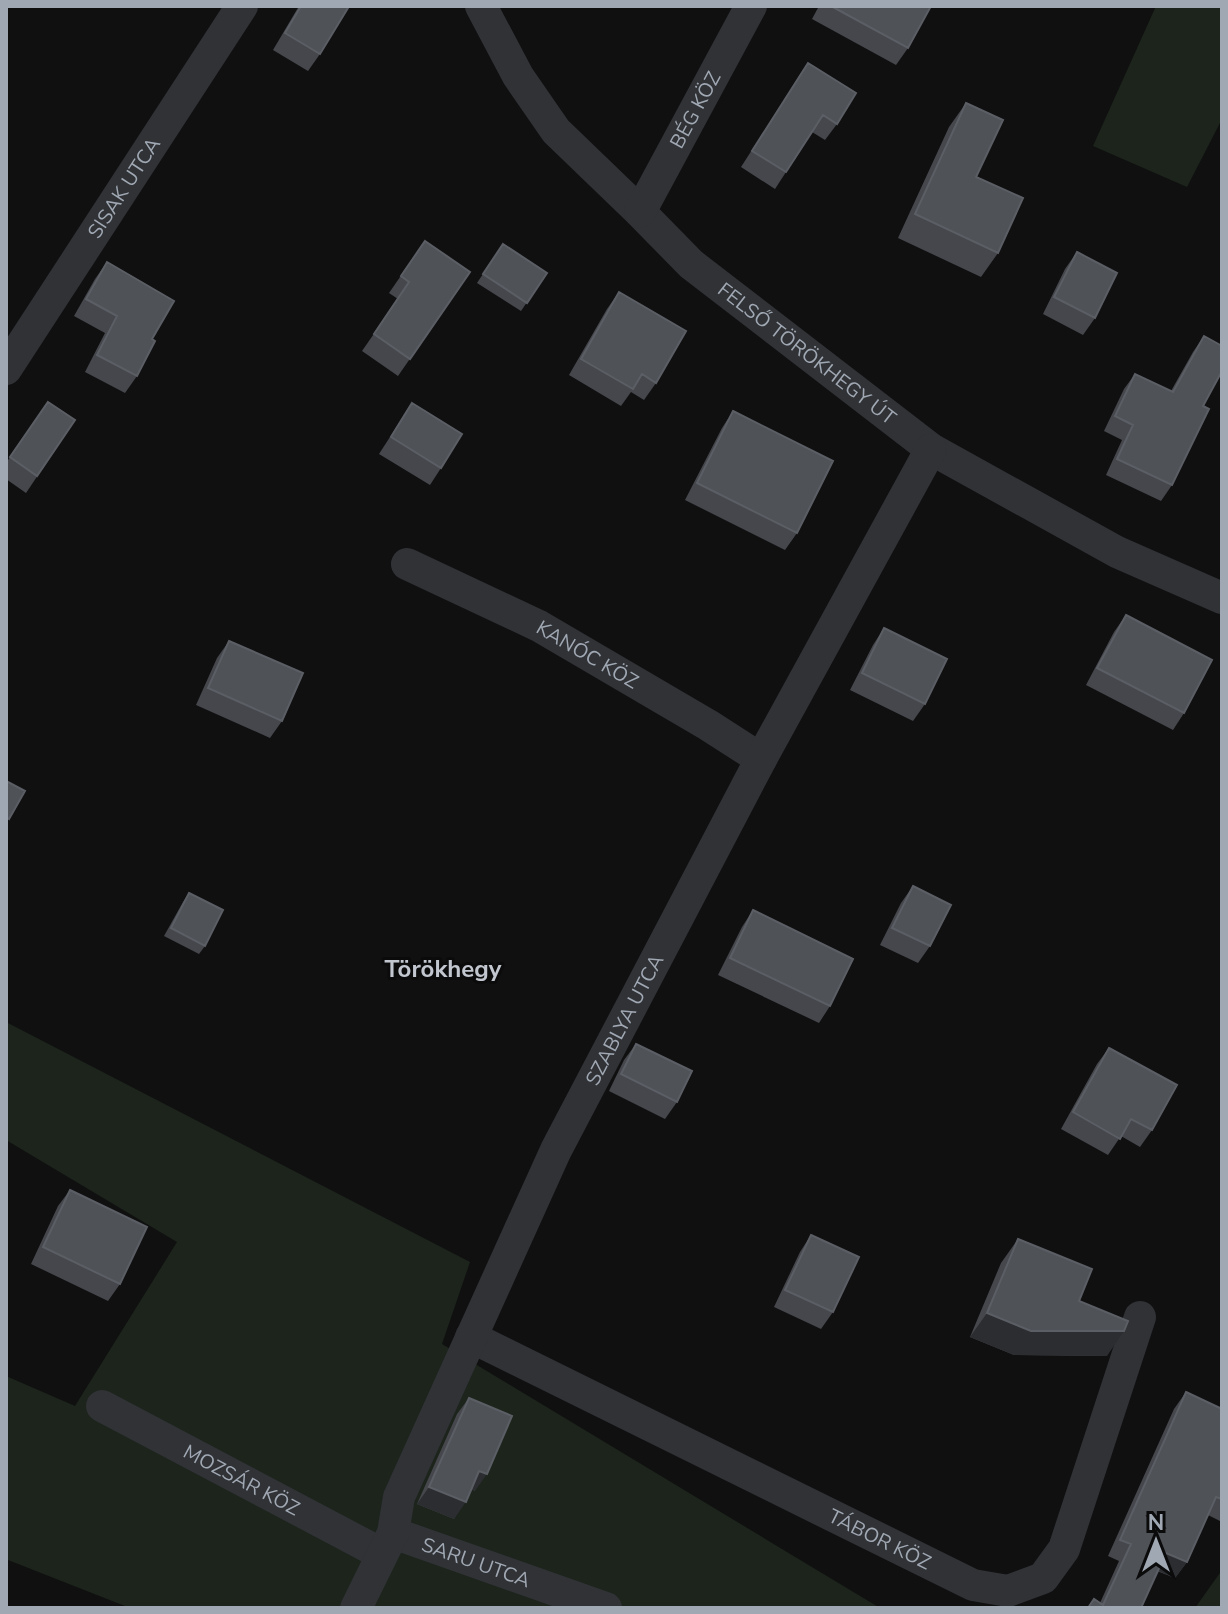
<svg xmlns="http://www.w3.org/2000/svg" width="1228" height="1614" font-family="'Nunito Sans',sans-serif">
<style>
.green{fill:#1c241c}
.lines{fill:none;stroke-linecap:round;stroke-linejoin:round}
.street{stroke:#303236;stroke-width:32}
.wall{fill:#45474c}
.shaded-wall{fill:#2c2d30}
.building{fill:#4f5257;stroke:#5b5f65;stroke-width:2}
.labels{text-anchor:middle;stroke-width:6;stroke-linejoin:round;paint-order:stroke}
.street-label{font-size:20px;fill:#a0a8b3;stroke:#0b0b0c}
.quarter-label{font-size:24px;font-weight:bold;fill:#c1c6cf;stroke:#0b0b0c}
</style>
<rect width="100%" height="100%" fill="#101011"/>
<!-- green -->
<path class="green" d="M 1156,6 L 1222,6 L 1222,119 L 1187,187 L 1093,146 Z
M 6,1022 L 470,1262 L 442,1344 L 880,1608 L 130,1608 L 8,1560 L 6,1563 L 6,1376 L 75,1406 L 177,1242 L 6,1140 Z
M 1222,1570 L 1222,1608 L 1195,1608 Z"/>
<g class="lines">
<!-- street -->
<g class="street">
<path id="s1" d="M 481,6 L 518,76 L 556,131 L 640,212 L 691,264 L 931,449 L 1117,552 L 1222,598"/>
<path id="s2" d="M 640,212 L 751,6"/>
<path id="s3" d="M 6,369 L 242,6"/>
<path id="s4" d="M 407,564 L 539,626 L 708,725 L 761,759"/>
<path id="s5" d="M 471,1337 L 973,1585 L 1008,1591 L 1043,1578 L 1064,1549 L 1140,1317"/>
<path id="s6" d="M 102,1406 L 382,1554"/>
<path id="s7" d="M 393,1533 L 606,1608"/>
<path id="s8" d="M 356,1608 L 393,1533 L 399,1497 L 556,1150 L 761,759 L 931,449"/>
</g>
</g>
<!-- wall -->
<path class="wall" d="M 299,6 L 344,6 L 320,54 L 308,71 L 273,50 Z
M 819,6 L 931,6 L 908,48 L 896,65 L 812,19 Z
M 808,63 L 837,124 L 825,140 L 812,132 L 775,189 L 741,167 Z
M 966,103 L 976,177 L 998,253 L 981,277 L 898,238 L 949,127 Z
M 425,241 L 470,272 L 398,376 L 362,351 L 398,299 L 389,293 Z
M 503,244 L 547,273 L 521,311 L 477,283 Z
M 1077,252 L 1095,318 L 1083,335 L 1043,314 L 1065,269 Z
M 107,262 L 152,339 L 137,376 L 125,393 L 85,372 L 105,333 L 74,316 L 95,279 Z
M 619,292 L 656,383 L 644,400 L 631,392 L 621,406 L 569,375 L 607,309 Z
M 1204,336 L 1203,406 L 1172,485 L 1161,501 L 1106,475 L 1122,440 L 1104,431 L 1124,389 L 1135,374 L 1171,391 L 1193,352 Z
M 48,402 L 75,420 L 26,493 L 6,479 L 6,463 Z
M 412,403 L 441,468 L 430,485 L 379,454 Z
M 733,411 L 797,533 L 785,550 L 685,500 L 722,428 Z
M 1126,615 L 1184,713 L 1173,730 L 1086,685 L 1114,632 Z
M 884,628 L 925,704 L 913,721 L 850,690 L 873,645 Z
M 229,641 L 282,721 L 270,738 L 196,705 L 217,658 Z
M 913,886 L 930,946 L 918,963 L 880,945 L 901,903 Z
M 189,893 L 205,946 L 199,954 L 164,936 L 183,902 Z
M 753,910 L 830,1006 L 819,1023 L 718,975 L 742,927 Z
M 636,1044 L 677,1102 L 665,1119 L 609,1091 L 624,1060 Z
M 1109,1048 L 1152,1130 L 1140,1147 L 1121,1136 L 1108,1155 L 1061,1129 L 1097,1064 Z
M 70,1190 L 120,1284 L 108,1301 L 31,1264 L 58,1206 Z
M 811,1235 L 833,1312 L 821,1329 L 774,1307 L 800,1252 Z
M 1018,1239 L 1079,1301 L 1107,1356 L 1014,1355 L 970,1337 L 1001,1263 Z
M 1186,1392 L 1222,1409 L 1222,1518 L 1220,1521 L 1208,1515 L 1187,1562 L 1175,1578 L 1157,1571 L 1141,1608 L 1087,1608 L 1094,1599 L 1100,1603 L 1119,1561 L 1108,1556 L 1174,1409 Z
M 469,1398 L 475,1491 L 471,1489 L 454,1519 L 417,1504 L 457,1414 Z"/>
<!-- shaded-wall -->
<path class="shaded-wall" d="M 987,1313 L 1124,1331 L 1107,1356 L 1014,1355 L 970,1337 Z
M 479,1471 L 487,1474 L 475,1491 L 467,1487 Z
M 429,1487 L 466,1502 L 454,1519 L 417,1504 Z
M 1166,1553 L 1187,1562 L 1175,1578 L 1154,1569 Z"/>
<!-- building -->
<path class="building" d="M 301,6 L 344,6 L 348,8 L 320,54 L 285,33 Z
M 831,6 L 931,6 L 908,48 Z
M 808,63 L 856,93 L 837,124 L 823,115 L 786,172 L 752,151 Z
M 966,103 L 1003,120 L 976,177 L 1023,198 L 998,253 L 915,214 Z
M 425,241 L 470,272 L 410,359 L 374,334 L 409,282 L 401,276 Z
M 503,244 L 547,273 L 527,303 L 483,274 Z
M 1077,252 L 1117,273 L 1095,318 L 1054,297 Z
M 107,262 L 174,301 L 152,339 L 155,341 L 137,376 L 97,355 L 117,316 L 86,299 Z
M 619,292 L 686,331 L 656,383 L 642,374 L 633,389 L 581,359 Z
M 1204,336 L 1222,346 L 1222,371 L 1203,406 L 1209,409 L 1172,485 L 1117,459 L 1133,425 L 1115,416 L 1135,374 L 1173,392 Z
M 48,402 L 75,420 L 37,476 L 10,457 Z
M 412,403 L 462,434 L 441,468 L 391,437 Z
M 733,411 L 833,461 L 797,533 L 697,483 Z
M 1126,615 L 1212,660 L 1184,713 L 1097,668 Z
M 884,628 L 947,659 L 925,704 L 862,673 Z
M 229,641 L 303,673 L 282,721 L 208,688 Z
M 6,781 L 25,791 L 9,819 L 6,817 Z
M 913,886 L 951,905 L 930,946 L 892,928 Z
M 189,893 L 223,910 L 205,946 L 171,928 Z
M 753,910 L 853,959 L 830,1006 L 730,958 Z
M 636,1044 L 692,1071 L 677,1102 L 621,1074 Z
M 1109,1048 L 1177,1085 L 1152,1130 L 1131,1119 L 1120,1139 L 1073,1112 Z
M 70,1190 L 147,1227 L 120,1284 L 43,1247 Z
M 811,1235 L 859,1257 L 833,1312 L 785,1290 Z
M 1018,1239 L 1092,1269 L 1079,1301 L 1128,1321 L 1124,1331 L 1031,1331 L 987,1313 Z
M 1186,1392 L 1222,1409 L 1222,1499 L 1216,1497 L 1187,1562 L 1166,1553 L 1141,1608 L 1088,1608 L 1094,1599 L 1103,1605 L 1131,1544 L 1120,1540 Z
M 469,1398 L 512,1416 L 487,1474 L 479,1471 L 466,1502 L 429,1487 Z"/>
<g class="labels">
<!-- street labels -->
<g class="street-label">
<text dy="7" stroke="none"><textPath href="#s2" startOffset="116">BÉG KÖZ</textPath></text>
<text dy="7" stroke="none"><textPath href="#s3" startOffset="216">SISAK UTCA</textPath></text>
<text dy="7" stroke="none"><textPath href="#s1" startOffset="482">FELSŐ TÖRÖKHEGY ÚT</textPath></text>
<text dy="7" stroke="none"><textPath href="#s4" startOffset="202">KANÓC KÖZ</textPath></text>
<text dy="7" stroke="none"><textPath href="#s8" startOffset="648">SZABLYA UTCA</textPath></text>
<text dy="7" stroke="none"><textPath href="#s6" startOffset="158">MOZSÁR KÖZ</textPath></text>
<text dy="7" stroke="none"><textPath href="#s5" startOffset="456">TÁBOR KÖZ</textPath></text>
<text dy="7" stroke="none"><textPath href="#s7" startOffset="88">SARU UTCA</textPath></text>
</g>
<!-- quarter labels -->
<g class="quarter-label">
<text x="443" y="977">Törökhegy</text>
</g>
</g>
<!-- border -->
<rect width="1228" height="1614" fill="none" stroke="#a0a8b3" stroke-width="16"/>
<!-- north arrow -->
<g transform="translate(1156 1542)" stroke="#0b0b0c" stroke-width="6" paint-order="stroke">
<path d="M0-6L14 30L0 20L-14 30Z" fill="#a0a8b3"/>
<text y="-12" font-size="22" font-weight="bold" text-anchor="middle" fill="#a0a8b3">N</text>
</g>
</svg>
